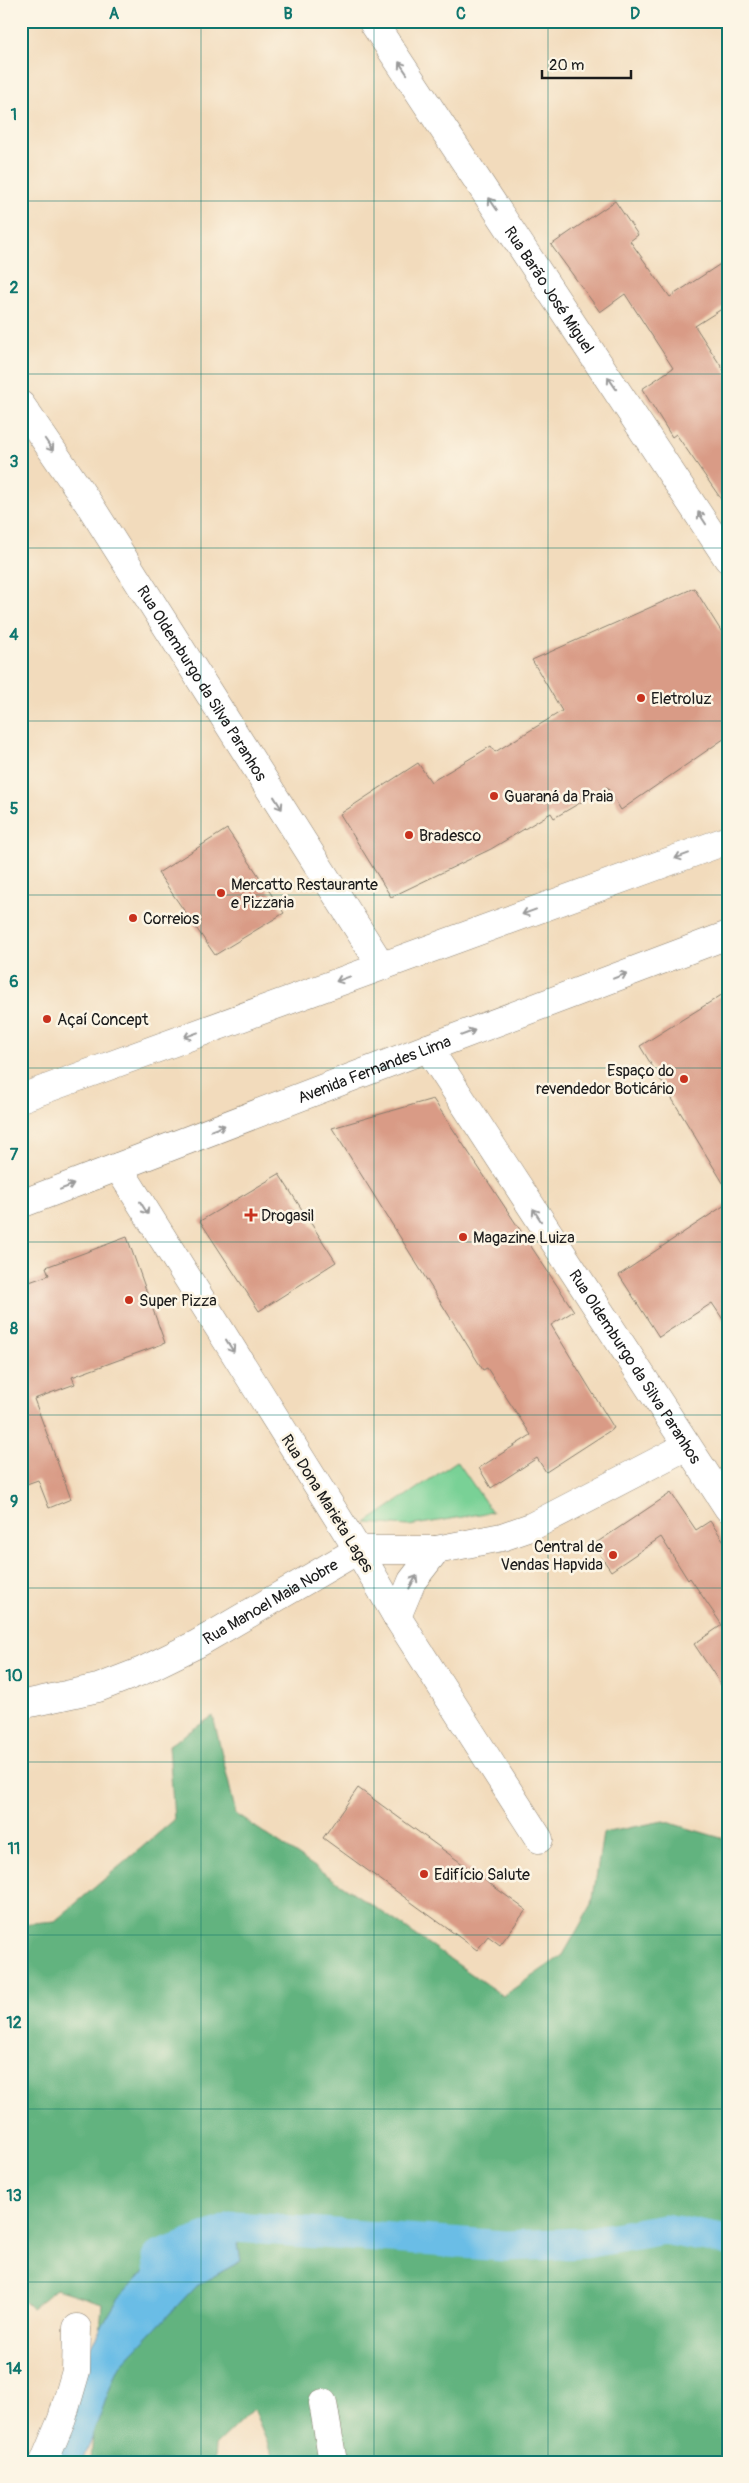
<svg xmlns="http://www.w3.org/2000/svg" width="749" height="2483" font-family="Pangolin,sans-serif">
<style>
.green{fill:#79d196;stroke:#4a7659}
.forest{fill:#62b37f;stroke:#3f684e}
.water{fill:#6abde6;stroke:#436c81}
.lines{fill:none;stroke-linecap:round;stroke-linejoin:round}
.canal{stroke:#6abde6;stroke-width:31}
.building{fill:#d99b86}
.minor-casing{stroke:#877c6c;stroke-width:29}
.tertiary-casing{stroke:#877c6c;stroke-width:29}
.trunk-casing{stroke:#877c6c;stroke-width:29}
.minor{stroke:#fff;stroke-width:28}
.tertiary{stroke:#fff;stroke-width:28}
.trunk{stroke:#fff;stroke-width:28}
.oneway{stroke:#999}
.grid{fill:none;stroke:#0f766e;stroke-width:1;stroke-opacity:0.55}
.poi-dot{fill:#c8321e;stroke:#fcf5e5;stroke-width:2}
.labels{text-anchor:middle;stroke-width:5;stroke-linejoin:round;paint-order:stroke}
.street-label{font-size:16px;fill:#1c1c1c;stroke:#fcf5e5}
.poi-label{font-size:16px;fill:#1c1c1c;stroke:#fcf5e5;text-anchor:start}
.neatline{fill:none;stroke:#0f766e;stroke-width:2}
.grid-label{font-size:16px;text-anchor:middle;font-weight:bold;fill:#0f766e}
</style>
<rect width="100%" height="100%" fill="#fcf5e5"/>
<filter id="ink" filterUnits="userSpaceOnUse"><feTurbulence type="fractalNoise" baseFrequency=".02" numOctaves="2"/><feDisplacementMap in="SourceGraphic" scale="10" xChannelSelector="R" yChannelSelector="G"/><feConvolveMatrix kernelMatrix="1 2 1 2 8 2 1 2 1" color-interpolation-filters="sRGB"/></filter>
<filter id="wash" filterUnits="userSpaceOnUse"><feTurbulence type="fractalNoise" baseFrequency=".0096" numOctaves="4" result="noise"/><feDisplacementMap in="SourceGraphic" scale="20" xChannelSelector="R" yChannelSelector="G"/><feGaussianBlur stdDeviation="1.12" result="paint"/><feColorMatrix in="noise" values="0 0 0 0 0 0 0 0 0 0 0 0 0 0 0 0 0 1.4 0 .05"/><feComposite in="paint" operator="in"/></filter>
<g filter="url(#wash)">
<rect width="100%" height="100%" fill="#f2dbbc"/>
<!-- green -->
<path class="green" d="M 457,1461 L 492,1512 L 409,1526 L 366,1523 Z"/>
<!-- forest -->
<path class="forest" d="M 213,1716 L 236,1814 L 397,1922 L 503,1996 L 563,1955 L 592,1904 L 603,1833 L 663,1821 L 728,1840 L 728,2462 L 276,2462 L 253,2409 L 215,2446 L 214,2462 L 91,2462 L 102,2303 L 56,2289 L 32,2308 L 21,2299 L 21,1924 L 55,1921 L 174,1820 L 169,1745 Z"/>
<!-- water -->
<path class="water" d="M 235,2227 L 241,2261 L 196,2286 L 117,2369 L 83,2462 L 45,2462 L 76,2371 L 118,2299 L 158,2257 Z"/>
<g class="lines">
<!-- canal -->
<path class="canal" d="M 154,2298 L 161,2288 L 158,2257 L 235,2227 L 506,2246 L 585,2243 L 664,2229 L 728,2241"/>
</g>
<g id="blocks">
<!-- building -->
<path class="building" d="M 615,201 L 638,235 L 630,241 L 670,297 L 728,259 L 728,305 L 695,326 L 728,377 L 728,509 L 676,434 L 672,437 L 642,389 L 673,368 L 625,294 L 600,312 L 551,245 Z
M 694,588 L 728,642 L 728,736 L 621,810 L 607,787 L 554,818 L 551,813 L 491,849 L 391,897 L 340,814 L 418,763 L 431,782 L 491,746 L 495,752 L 562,711 L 532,660 Z
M 227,829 L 284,913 L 215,955 L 158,873 Z
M 728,991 L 728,1191 L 640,1046 Z
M 433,1099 L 574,1311 L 551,1325 L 614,1428 L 546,1472 L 537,1458 L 491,1488 L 479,1468 L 531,1435 L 487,1368 L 483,1370 L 332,1128 Z
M 279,1174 L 336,1262 L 259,1311 L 200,1221 Z
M 728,1203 L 728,1327 L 712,1303 L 659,1337 L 619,1275 Z
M 127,1237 L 165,1343 L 72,1377 L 75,1384 L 34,1399 L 71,1499 L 49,1508 L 38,1480 L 21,1486 L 21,1285 L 49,1275 L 46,1267 Z
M 671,1493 L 696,1530 L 710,1521 L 728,1547 L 728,1695 L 694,1644 L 722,1625 L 690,1578 L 688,1580 L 661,1537 L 611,1571 L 593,1545 Z
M 358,1788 L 526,1910 L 500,1945 L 488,1936 L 477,1950 L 323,1838 Z"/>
</g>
</g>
<g filter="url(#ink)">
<use href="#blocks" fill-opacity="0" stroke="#877c6c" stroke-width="1"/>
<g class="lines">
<defs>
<g id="minor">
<path id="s1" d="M 372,21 L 728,559"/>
<path id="s2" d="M 21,405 L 91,507 L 381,965"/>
<path d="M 358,1550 L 397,1617 L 539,1839"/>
<path d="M 323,2403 L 333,2462"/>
<path d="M 44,2462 L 62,2419 L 76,2371 L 77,2328"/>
</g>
<g id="tertiary">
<path id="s3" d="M 428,1048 L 728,1508"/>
<path d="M 118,1167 L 358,1550"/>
<path d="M 397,1617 L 412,1581 L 436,1550"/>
<path id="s4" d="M 21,1705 L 98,1688 L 142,1671 L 197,1644 L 358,1550 L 436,1550 L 502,1537 L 531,1527 L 687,1446"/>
</g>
<g id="trunk">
<path d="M 21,1098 L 728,840"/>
<path id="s5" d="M 21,1204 L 428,1048 L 728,935"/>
</g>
</defs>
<!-- minor casing -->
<use href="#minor" class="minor-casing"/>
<!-- tertiary casing -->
<use href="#tertiary" class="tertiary-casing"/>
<!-- trunk casing -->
<use href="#trunk" class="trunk-casing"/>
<!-- minor -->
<use href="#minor" class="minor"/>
<!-- tertiary -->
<use href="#tertiary" class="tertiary"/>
<!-- trunk -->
<use href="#trunk" class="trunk"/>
</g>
<!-- one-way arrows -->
<defs><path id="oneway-shaft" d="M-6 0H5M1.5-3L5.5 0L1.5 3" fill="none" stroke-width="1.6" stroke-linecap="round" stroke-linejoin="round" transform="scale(1.25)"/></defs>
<g class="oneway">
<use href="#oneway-shaft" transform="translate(403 68) rotate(-124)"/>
<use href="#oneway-shaft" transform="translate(493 204) rotate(-124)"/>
<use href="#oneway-shaft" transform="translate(612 383) rotate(-124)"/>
<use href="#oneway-shaft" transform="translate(49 445) rotate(56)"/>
<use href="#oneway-shaft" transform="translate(702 518) rotate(-123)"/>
<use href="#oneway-shaft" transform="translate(278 803) rotate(58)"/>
<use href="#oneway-shaft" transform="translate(682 856) rotate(160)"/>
<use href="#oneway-shaft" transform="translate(529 912) rotate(160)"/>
<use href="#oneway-shaft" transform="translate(620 976) rotate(-21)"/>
<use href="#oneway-shaft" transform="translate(343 979) rotate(160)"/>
<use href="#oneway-shaft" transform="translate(468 1033) rotate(-21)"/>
<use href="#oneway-shaft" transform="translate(191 1035) rotate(160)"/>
<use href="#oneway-shaft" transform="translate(218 1128) rotate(-21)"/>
<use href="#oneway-shaft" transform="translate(67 1187) rotate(-21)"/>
<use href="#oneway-shaft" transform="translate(144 1208) rotate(58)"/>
<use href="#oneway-shaft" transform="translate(537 1215) rotate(-123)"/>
<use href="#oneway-shaft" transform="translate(230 1346) rotate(58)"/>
<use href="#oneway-shaft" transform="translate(413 1582) rotate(-60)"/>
</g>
</g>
<!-- grid -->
<path class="grid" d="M 201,21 L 201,2462M 374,21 L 374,2462M 548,21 L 548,2462M 21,201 L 728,201M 21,374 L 728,374M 21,548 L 728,548M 21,721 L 728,721M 21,895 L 728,895M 21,1068 L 728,1068M 21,1242 L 728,1242M 21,1415 L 728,1415M 21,1588 L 728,1588M 21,1762 L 728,1762M 21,1935 L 728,1935M 21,2109 L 728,2109M 21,2282 L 728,2282"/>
<!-- markers -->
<g class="poi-dot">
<circle cx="641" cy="698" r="5"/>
<circle cx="494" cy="796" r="5"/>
<circle cx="409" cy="835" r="5"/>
<circle cx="221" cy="893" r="5"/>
<circle cx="133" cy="918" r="5"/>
<circle cx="47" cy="1019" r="5"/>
<circle cx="684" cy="1079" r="5"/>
<path d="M248.5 1207.5h5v5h5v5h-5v5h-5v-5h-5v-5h5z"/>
<circle cx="463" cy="1237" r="5"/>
<circle cx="129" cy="1300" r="5"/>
<circle cx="613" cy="1555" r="5"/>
<circle cx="424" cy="1874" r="5"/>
</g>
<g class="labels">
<!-- street labels -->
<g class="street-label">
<text dy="6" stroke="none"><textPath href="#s1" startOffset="322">Rua Barão José Miguel</textPath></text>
<text dy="6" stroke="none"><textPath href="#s2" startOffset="332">Rua Oldemburgo da Silva Paranhos</textPath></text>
<text dy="6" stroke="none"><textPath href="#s5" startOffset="378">Avenida Fernandes Lima</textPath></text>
<text dy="6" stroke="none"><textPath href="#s3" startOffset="380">Rua Oldemburgo da Silva Paranhos</textPath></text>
<text transform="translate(328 1503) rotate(58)" y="6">Rua Dona Marieta Lages</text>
<text dy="6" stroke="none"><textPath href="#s4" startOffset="272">Rua Manoel Maia Nobre</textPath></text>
</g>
<!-- poi labels -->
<g class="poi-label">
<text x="651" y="704">Eletroluz</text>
<text x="504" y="802">Guaraná da Praia</text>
<text x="419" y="841">Bradesco</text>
<text x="231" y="890">Mercatto Restaurante<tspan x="231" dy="18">e Pizzaria</tspan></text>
<text x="143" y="924">Correios</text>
<text x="57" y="1025">Açaí Concept</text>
<text x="674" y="1076" text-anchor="end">Espaço do<tspan x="674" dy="18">revendedor Boticário</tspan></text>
<text x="261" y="1221">Drogasil</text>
<text x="473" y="1243">Magazine Luiza</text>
<text x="139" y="1306">Super Pizza</text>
<text x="603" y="1552" text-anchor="end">Central de<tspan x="603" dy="18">Vendas Hapvida</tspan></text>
<text x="434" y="1880">Edifício Salute</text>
</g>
</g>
<!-- margin -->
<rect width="749" height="2483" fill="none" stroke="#fcf5e5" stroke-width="55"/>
<!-- scale -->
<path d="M542 70v8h89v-8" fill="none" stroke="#1c1c1c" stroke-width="2.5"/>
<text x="549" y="70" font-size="15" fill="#1c1c1c" stroke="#fcf5e5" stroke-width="4" paint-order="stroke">20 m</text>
<rect x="28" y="28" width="694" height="2428" class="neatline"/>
<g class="grid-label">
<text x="114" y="19">A</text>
<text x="288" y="19">B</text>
<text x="461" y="19">C</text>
<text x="635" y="19">D</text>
<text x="14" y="120">1</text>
<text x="14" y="293">2</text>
<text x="14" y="467">3</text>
<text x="14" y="640">4</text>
<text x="14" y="814">5</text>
<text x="14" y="987">6</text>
<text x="14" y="1160">7</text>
<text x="14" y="1334">8</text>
<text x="14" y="1507">9</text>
<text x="14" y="1681">10</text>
<text x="14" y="1854">11</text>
<text x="14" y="2028">12</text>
<text x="14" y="2201">13</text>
<text x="14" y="2374">14</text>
</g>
</svg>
